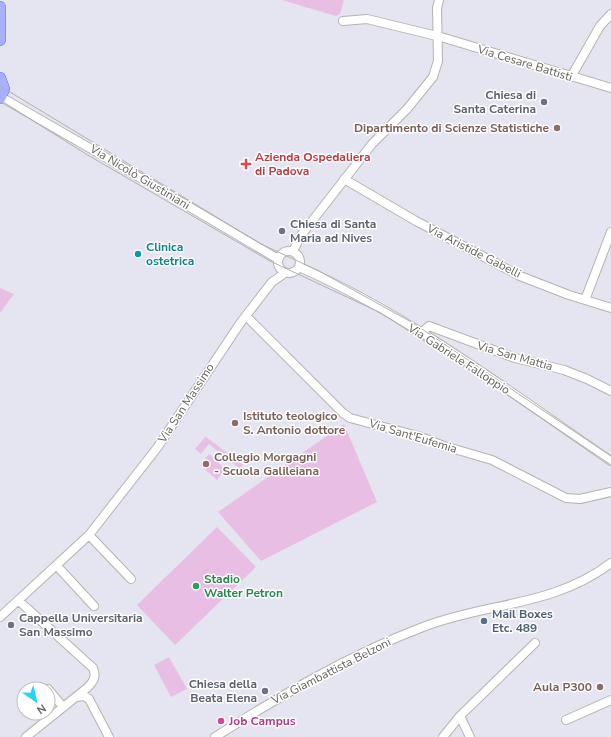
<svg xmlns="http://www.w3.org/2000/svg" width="611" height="737" font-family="'Nunito Sans',sans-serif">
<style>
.green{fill:#e9bee5}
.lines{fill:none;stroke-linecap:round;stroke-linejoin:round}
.minor-casing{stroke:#b5b3ad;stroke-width:10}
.major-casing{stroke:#5172fc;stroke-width:12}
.minor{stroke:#fff;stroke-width:8}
.major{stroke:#a9b0ff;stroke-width:11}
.tram{stroke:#b1b0af;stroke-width:1}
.worship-dot{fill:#6b7280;stroke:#fff;stroke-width:1.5}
.education-dot{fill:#8d6e63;stroke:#fff;stroke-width:1.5}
.health-dot{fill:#e0444e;stroke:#fff;stroke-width:1.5}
.culture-dot{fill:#0f9aa8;stroke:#fff;stroke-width:1.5}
.leisure-dot{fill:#2e9e5b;stroke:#fff;stroke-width:1.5}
.service-dot{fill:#5c6f8a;stroke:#fff;stroke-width:1.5}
.hotel-dot{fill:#d1479c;stroke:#fff;stroke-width:1.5}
.labels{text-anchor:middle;stroke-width:3;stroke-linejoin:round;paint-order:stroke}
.street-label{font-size:12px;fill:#66625c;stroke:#fff}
.worship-label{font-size:12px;font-weight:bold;fill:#5b616d;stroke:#fff;text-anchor:end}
.education-label{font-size:12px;font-weight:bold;fill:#785e54;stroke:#fff;text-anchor:end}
.health-label{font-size:12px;font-weight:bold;fill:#be3a42;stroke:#fff;text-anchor:start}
.culture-label{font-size:12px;font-weight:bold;fill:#0d838f;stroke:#fff;text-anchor:start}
.leisure-label{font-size:12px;font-weight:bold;fill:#27864d;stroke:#fff;text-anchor:start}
.service-label{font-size:12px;font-weight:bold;fill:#4e5e75;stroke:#fff;text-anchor:start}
.hotel-label{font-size:12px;font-weight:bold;fill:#b23c85;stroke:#fff;text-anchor:start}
</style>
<rect width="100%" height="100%" fill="#e4e5f0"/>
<!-- green -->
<path class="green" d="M 282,0 L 344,0 L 340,14 L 336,16 Z
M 0,288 L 14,294 L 0,313 Z
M 344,424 L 377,502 L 261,561 L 218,512 Z
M 206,436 L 206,437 L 243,465 L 240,469 L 209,444 L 201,454 L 195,449 Z
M 209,454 L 225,469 L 217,480 L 200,465 Z
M 217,527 L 256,567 L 175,645 L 137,605 Z
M 169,657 L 187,689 L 171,697 L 154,665 Z"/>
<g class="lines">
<defs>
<path id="minor" d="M 343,21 L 367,19 L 441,37 L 611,88
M 571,77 L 600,26 L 611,14
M 1,97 L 93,150 L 278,259
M 344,179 L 416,221 L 520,276 L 569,295 L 611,308
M278 262a11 11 0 1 1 22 0a11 11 0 1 1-22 0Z
M 293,251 L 302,234 L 372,144 L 407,109 L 433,77 L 438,61 L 437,8 L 439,0
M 299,267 C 411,316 511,393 611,461
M 585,300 L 611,232
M 246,316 L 343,413 L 350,418 L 418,436 L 444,446 L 492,460 L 566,498 L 580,499 L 611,492
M 421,333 L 429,326 L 515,358 L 564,370 L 587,379 L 611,391
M 89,535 L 131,579
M 57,566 L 94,606
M 18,600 L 93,668 C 97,677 93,682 87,688 L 26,737
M 0,617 L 89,535 L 157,448 L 241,322 L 272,282 L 285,273
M 48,689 L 63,707
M 76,697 L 84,696 L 89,699 L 109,737
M 460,716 L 470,737
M 566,720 L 611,700
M 215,737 C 282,695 349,655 423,627 C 488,602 553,607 611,563
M 443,737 L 460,716 L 535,643"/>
<path id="major" d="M 0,7 L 0,40
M 0,78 L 4,89 L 0,98"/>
</defs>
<!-- minor casing -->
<use href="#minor" class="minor-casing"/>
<!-- major casing -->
<use href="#major" class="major-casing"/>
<!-- minor -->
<use href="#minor" class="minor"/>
<!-- major -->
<use href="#major" class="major"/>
<!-- tram -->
<path class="tram" d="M 0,86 L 261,244 L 319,271 L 413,323 L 611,456
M 0,100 L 86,154 L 270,261 L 381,313 L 497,388 L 611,465"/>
</g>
<!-- markers -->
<g class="worship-dot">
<circle cx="544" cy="102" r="4"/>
<circle cx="282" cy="231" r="4"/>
<circle cx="11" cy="625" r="4"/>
<circle cx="265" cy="691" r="4"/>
</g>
<g class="education-dot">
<circle cx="557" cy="128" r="4"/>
<circle cx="235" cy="423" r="4"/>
<circle cx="206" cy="464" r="4"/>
<circle cx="600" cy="687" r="4"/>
</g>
<path class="health-dot" d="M244 158h4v4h4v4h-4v4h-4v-4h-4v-4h4z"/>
<circle class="culture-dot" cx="138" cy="254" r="4"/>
<circle class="leisure-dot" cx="196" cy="586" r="4"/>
<circle class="service-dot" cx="484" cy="621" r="4"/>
<circle class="hotel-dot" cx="221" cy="721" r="4"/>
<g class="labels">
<!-- street labels -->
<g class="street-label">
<text transform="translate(525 63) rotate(17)" y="4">Via Cesare Battisti</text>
<text transform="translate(140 177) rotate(31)" y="4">Via Nicolò Giustiniani</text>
<text transform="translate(474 251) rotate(27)" y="4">Via Aristide Gabelli</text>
<text transform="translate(515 356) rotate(16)" y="4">Via San Mattia</text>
<text transform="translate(459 359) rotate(33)" y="4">Via Gabriele Falloppio</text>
<text transform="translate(186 403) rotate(-57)" y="4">Via San Massimo</text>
<text transform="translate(413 436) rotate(17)" y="4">Via Sant'Eufemia</text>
<text transform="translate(331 671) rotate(-27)" y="4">Via Giambattista Belzoni</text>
</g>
<!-- worship labels -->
<g class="worship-label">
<text x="536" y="99">Chiesa di<tspan x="536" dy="14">Santa Caterina</tspan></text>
<text x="290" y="228" text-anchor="start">Chiesa di Santa<tspan x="290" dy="14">Maria ad Nives</tspan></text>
<text x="19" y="622" text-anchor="start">Cappella Universitaria<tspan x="19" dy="14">San Massimo</tspan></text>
<text x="257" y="688">Chiesa della<tspan x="257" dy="14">Beata Elena</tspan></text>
</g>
<!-- education labels -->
<g class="education-label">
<text x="549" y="132">Dipartimento di Scienze Statistiche</text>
<text x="243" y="420" text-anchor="start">Istituto teologico<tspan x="243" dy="14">S. Antonio dottore</tspan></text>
<text x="214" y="461" text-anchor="start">Collegio Morgagni<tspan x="214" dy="14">- Scuola Galileiana</tspan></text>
<text x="592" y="691">Aula P300</text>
</g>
<!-- health labels -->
<g class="health-label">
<text x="255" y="161">Azienda Ospedaliera<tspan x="255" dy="14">di Padova</tspan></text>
</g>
<!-- culture labels -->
<g class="culture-label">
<text x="146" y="251">Clinica<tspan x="146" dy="14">ostetrica</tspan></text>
</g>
<!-- leisure labels -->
<g class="leisure-label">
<text x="204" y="583">Stadio<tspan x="204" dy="14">Walter Petron</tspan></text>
</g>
<!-- service labels -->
<g class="service-label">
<text x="492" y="618">Mail Boxes<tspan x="492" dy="14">Etc. 489</tspan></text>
</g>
<!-- hotel labels -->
<g class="hotel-label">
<text x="229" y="725">Job Campus</text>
</g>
</g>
<!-- north arrow -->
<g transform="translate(36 701) rotate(146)"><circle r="19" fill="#ffffff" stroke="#c2c0be"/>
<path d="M0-3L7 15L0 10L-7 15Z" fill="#23d4f6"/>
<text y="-6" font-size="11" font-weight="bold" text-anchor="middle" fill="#66625c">N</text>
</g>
</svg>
